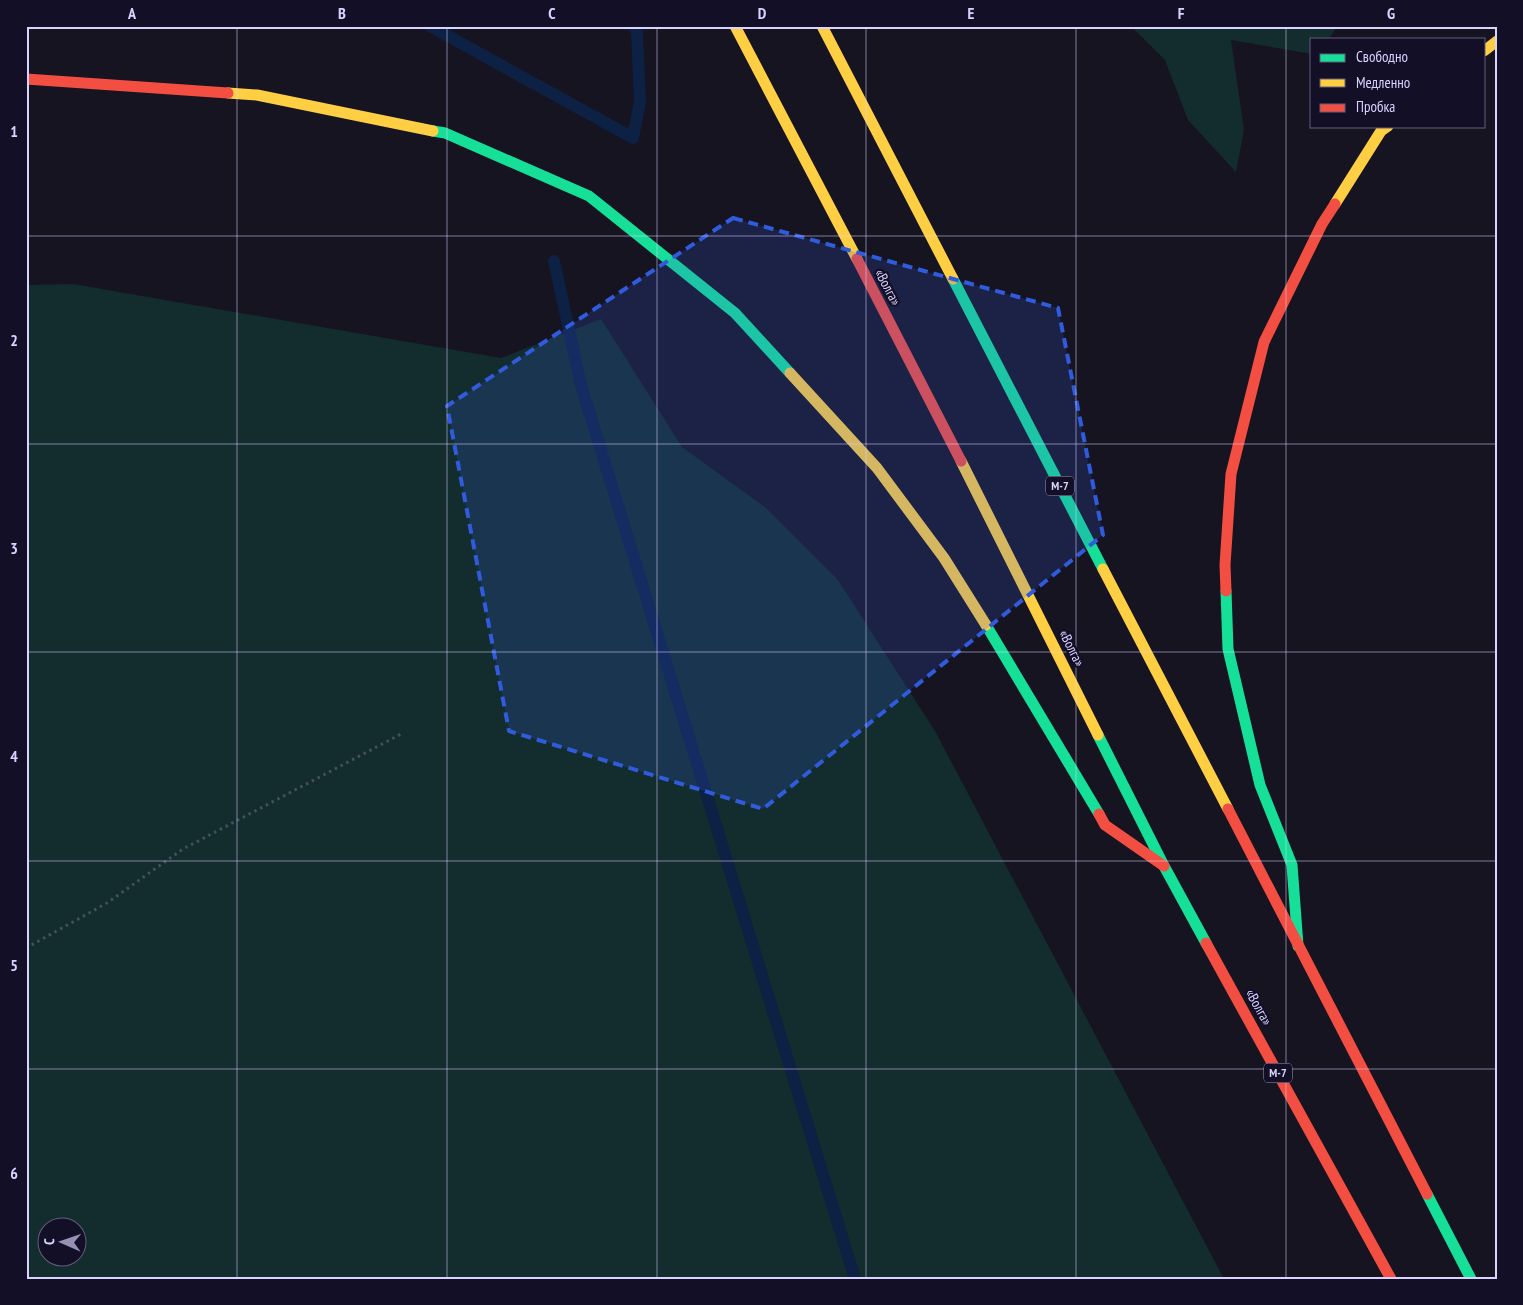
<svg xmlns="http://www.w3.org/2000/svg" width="1523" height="1305" font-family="'PT Sans Narrow',sans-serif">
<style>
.green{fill:#132c2d;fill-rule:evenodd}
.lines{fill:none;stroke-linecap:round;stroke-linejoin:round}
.stream{stroke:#0d2144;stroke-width:12}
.path{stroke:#44505f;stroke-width:3;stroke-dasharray:2.5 4;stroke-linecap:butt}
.fast{stroke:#16e098;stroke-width:11}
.slow{stroke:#ffcf43;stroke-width:11}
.jam{stroke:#f24e42;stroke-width:11}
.marked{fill:#305bdc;fill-opacity:0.2;stroke:#305bdc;stroke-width:4;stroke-dasharray:10 6;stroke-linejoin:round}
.grid{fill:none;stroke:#d9d4ff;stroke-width:1;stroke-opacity:0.55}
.labels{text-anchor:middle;stroke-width:4.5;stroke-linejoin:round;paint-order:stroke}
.shield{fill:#130f26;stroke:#9e99be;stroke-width:1}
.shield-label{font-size:12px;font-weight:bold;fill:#d9d4ff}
.street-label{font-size:14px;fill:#d9d4ff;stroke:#130f26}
.neatline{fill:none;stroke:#d9d4ff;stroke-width:2}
.grid-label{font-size:16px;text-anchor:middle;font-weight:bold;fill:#d9d4ff}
</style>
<rect width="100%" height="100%" fill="#161421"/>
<!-- green -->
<path class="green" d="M 1131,26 L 1337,26 L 1329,39 L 1312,39 L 1312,54 L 1231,40 L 1244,130 L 1236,172 L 1188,120 L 1165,60 Z
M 73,284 L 501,358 L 601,319 L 682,447 L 766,508 L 838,580 L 935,731 L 1224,1279 L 26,1279 L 26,285 ZM 48,1228 L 78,1228 L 78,1258 L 48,1258 Z"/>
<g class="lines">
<!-- stream -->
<path class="stream" d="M 430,26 L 633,138 L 640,101 L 637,33 L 634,26
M 554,261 L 581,385 L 855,1279"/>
<!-- path -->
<path class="path" d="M 26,948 L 107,903 L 183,849 L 403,733"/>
<!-- fast -->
<path class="fast" d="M 433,131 L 445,133 L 589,196 L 735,313 L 790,373
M 953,279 L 1103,569
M 1226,591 L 1228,649 L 1260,785 L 1292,865 L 1298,946
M 986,625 L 1099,814
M 1098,735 L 1164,866 L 1206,943
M 1427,1194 L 1471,1279"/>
<!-- slow -->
<path class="slow" d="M 735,26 L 857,259
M 822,26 L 953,279
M 1484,51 L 1497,41
M 228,93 L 257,95 L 433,131
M 1335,204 L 1381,131 L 1388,126
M 790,373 L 877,468 L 944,558 L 986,625
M 961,461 L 1098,735
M 1103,569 L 1228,809"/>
<!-- jam -->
<path class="jam" d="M 26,79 L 228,93
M 857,259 L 961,461
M 1226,591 L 1225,565 L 1231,474 L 1264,342 L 1322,224 L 1335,204
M 1228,809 L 1427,1194
M 1099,814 L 1105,825 L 1164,866
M 1206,943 L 1391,1279"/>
</g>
<!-- marked area -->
<path class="marked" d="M 733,218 L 1058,308 L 1103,535 L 763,809 L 509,731 L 447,406 Z"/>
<!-- grid -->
<path class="grid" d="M 237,26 L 237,1279M 447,26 L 447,1279M 657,26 L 657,1279M 866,26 L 866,1279M 1076,26 L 1076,1279M 1286,26 L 1286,1279M 26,236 L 1497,236M 26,444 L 1497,444M 26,652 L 1497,652M 26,861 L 1497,861M 26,1069 L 1497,1069"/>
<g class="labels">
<!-- shield labels -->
<g class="shield">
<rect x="1046" y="476.5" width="28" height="19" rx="4"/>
<rect x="1264" y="1063.5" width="28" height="19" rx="4"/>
</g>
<g class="shield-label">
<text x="1060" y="490">М-7</text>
<text x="1278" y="1077">М-7</text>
</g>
<!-- street labels -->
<g class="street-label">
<text transform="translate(888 287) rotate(62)" y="5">«Волга»</text>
<text transform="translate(1072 648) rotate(63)" y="5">«Волга»</text>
<text transform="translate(1259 1007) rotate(61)" y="5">«Волга»</text>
</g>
</g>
<!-- border -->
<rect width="1523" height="1305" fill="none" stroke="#130f26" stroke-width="55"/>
<!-- legend -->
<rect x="1310" y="38" width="175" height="90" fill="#130f26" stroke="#625e7d"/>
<rect x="1320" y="54" width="25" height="8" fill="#16e098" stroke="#625e7d"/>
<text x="1356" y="62" font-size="15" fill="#d9d4ff">Свободно</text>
<rect x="1320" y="79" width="25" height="8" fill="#ffcf43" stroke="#625e7d"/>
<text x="1356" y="88" font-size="15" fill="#d9d4ff">Медленно</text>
<rect x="1320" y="104" width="25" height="8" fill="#f24e42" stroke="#625e7d"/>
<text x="1356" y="112" font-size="15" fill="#d9d4ff">Пробка</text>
<!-- north arrow -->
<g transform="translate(62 1242) rotate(272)"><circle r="24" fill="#130f26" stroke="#625e7d"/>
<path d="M0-4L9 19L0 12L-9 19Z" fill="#9591b1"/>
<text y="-8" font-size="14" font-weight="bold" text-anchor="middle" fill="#d9d4ff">С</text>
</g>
<rect x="28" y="28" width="1468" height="1250" class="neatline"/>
<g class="grid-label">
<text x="132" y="19">A</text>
<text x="342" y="19">B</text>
<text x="552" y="19">C</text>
<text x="762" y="19">D</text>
<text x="971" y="19">E</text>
<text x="1181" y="19">F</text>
<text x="1391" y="19">G</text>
<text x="14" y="137">1</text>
<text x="14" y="346">2</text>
<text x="14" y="554">3</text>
<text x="14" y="762">4</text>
<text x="14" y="971">5</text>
<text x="14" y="1179">6</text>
</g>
</svg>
